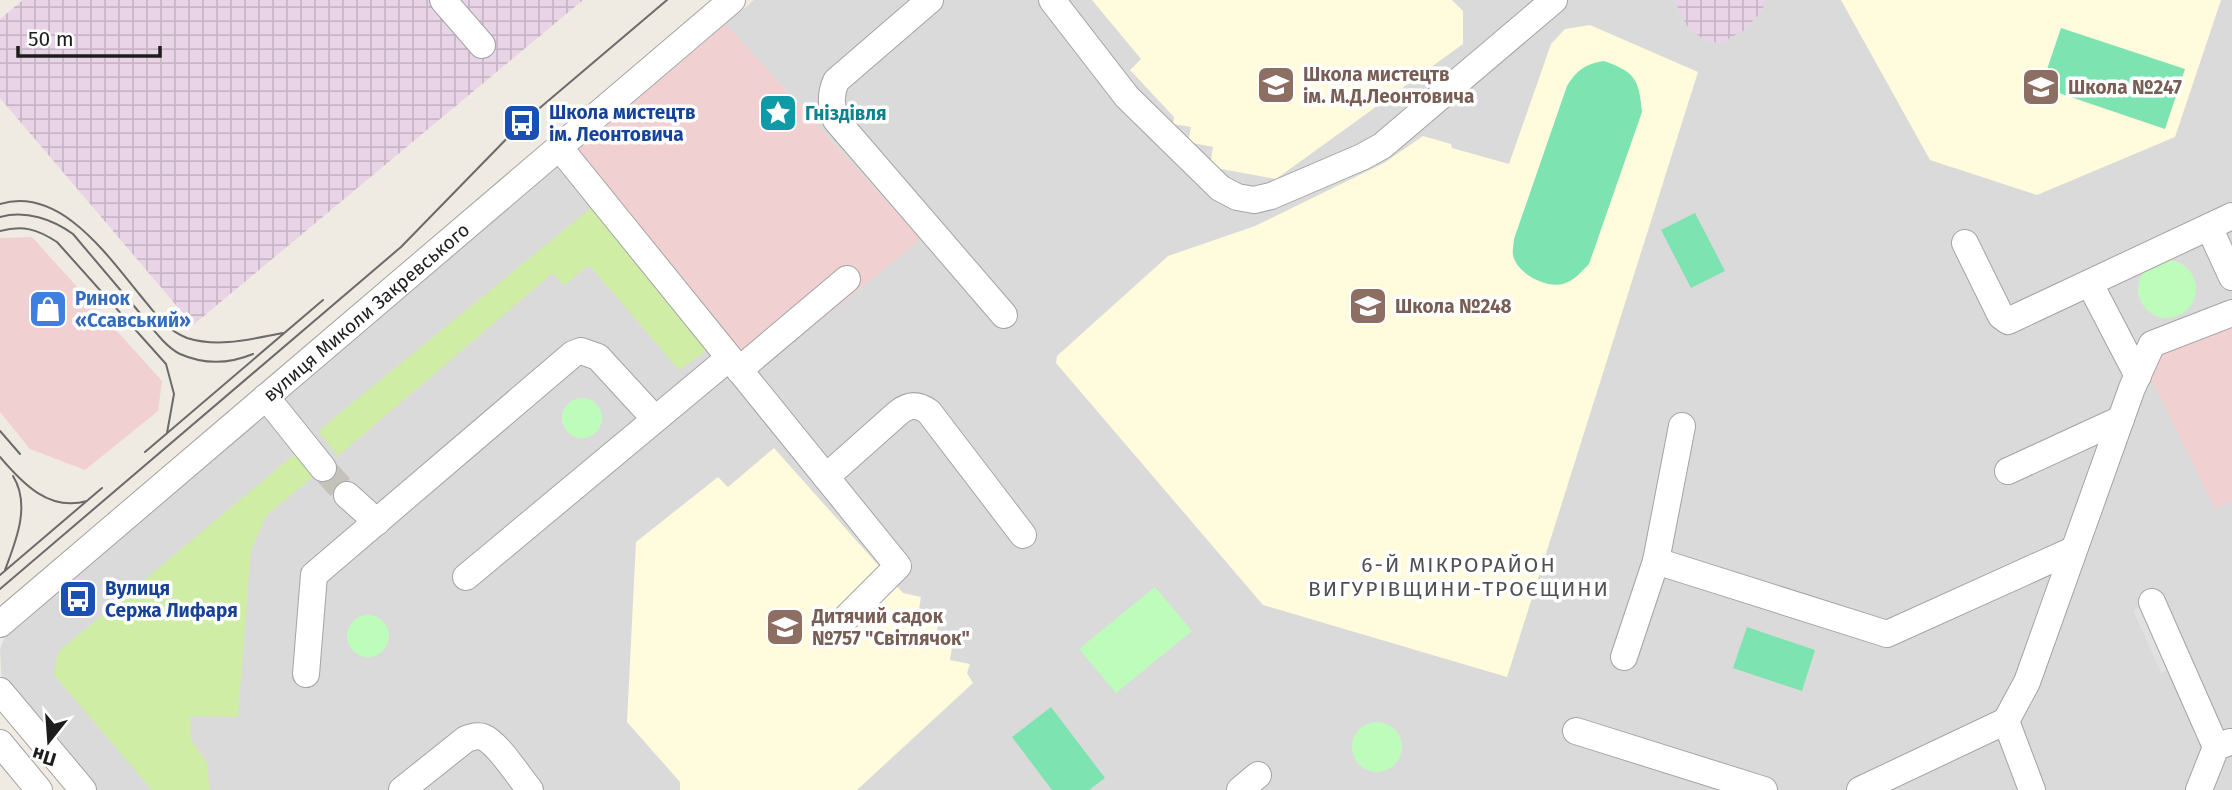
<svg xmlns="http://www.w3.org/2000/svg" width="2232" height="790" font-family="'Fira Sans',sans-serif">
<style>
.residential{fill:#dbdada}
.commercial{fill:#f1d0d2}
.industrial{fill:url(#industrial-grid)}
.education{fill:#fffbdc}
.grass{fill:#cfeda5}
.park{fill:#befcbc}
.pitch{fill:#7ce3b1}
.parking{fill:#e1e1e1}
.lines{fill:none;stroke-linecap:round;stroke-linejoin:round}
.minor-tunnel{stroke:#c5c1bb;stroke-width:26;stroke-dasharray:26 13;stroke-linecap:butt}
.minor-casing{stroke:#a4a4a4;stroke-width:28}
.minor{stroke:#fff;stroke-width:26}
.tram{stroke:#6b6b6b;stroke-width:2}
.labels{text-anchor:middle;stroke-width:7;stroke-linejoin:round;paint-order:stroke}
.education-label{font-size:19px;font-weight:bold;fill:#785e54;stroke:#fff;text-anchor:start}
.transit-label{font-size:19px;font-weight:bold;fill:#164399;stroke:#fff;text-anchor:start}
.culture-label{font-size:19px;font-weight:bold;fill:#0d838f;stroke:#fff;text-anchor:start}
.shop-label{font-size:19px;font-weight:bold;fill:#366cbe;stroke:#fff;text-anchor:start}
.street-label{font-size:19px;fill:#1d1d1d;stroke:#fff}
.neighbourhood-label{font-size:21px;letter-spacing:2px;fill:#505050;stroke:#fff}
</style>
<defs>
<pattern id="industrial-grid" width="8" height="8" patternUnits="userSpaceOnUse" patternTransform="scale(1.75)"><rect width="8" height="8" fill="#e9d4e7"/><path d="M0 4h8M4 0v8" fill="none" stroke="#c7b6c6"/></pattern>
</defs>
<rect width="100%" height="100%" fill="#efeae2"/>
<!-- residential -->
<path class="residential" d="M 754,0 L 2232,0 L 2232,790 L 94,790 L 2,682 L 0,649 L 4,639 L 14,628 L 573,154 L 753,374 L 921,239 L 726,24 Z"/>
<!-- commercial -->
<path class="commercial" d="M 726,24 L 921,239 L 753,375 L 573,154 Z
M 32,237 L 162,381 L 158,411 L 85,470 L 30,449 L 0,412 L 0,238 Z
M 2232,326 L 2232,501 L 2215,509 L 2149,374 L 2155,357 Z"/>
<!-- industrial -->
<path class="industrial" d="M 23,0 L 583,0 L 193,325 L 0,98 L 0,19 Z
M 1675,0 L 1766,0 L 1762,11 L 1743,31 L 1721,43 L 1707,41 L 1689,29 L 1679,11 Z"/>
<!-- education -->
<path class="education" d="M 1092,0 L 1452,0 L 1463,11 L 1463,44 L 1276,179 L 1210,167 L 1213,147 L 1188,142 L 1191,127 L 1173,124 L 1174,117 L 1130,70 L 1141,59 Z
M 1841,0 L 2221,0 L 2175,137 L 2037,195 L 1930,160 Z
M 1590,25 L 1698,72 L 1507,677 L 1263,605 L 1056,363 L 1057,356 L 1168,256 L 1255,226 L 1384,163 L 1423,136 L 1451,144 L 1452,148 L 1509,164 L 1551,44 L 1565,29 Z
M 774,448 L 903,593 L 921,597 L 918,615 L 939,617 L 936,637 L 953,641 L 950,660 L 970,664 L 967,673 L 973,683 L 857,790 L 680,790 L 680,782 L 627,722 L 636,542 L 718,477 L 728,487 Z"/>
<!-- grass -->
<path class="grass" d="M 591,208 L 709,349 L 679,370 L 589,265 L 564,286 L 553,273 L 338,456 L 318,431 Z
M 301,449 L 320,471 L 267,515 L 251,550 L 238,717 L 190,716 L 191,740 L 207,763 L 210,790 L 152,790 L 54,675 L 58,652 Z"/>
<!-- park -->
<path class="park" d="M2138 289a29 29 0 1 1 58 0a29 29 0 1 1-58 0Z
M562 418a20 20 0 1 1 40 0a20 20 0 1 1-40 0Z
M 1155,587 L 1192,631 L 1116,693 L 1079,649 Z
M347 636a21 21 0 1 1 42 0a21 21 0 1 1-42 0Z
M1352 747a25 25 0 1 1 50 0a25 25 0 1 1-50 0Z"/>
<!-- pitch -->
<path class="pitch" d="M 2061,28 L 2185,69 L 2165,129 L 2041,87 Z
M 1604,61 C 1635,72 1639,79 1642,112 L 1589,264 C 1581,272 1574,281 1563,284 C 1546,288 1517,274 1513,255 C 1512,251 1514,243 1514,239 L 1567,86 C 1577,70 1585,64 1604,61 Z
M 1695,213 L 1725,271 L 1691,288 L 1661,230 Z
M 1747,627 L 1815,650 L 1802,691 L 1733,668 Z
M 1051,707 L 1105,778 L 1089,790 L 1052,790 L 1012,737 Z"/>
<!-- parking -->
<path class="parking" d="M 2152,602 L 2180,665 L 2161,673 L 2133,610 Z"/>
<g class="lines">
<!-- minor-tunnel -->
<path class="minor-tunnel" d="M 323,468 L 347,495"/>
<defs>
<g id="minor">
<path d="M 443,0 L 482,45"/>
<path d="M 930,0 L 836,81 C 830,95 831,105 836,120 L 1004,315"/>
<path d="M 1052,0 L 1127,97 L 1220,188 L 1237,197 L 1254,200 L 1271,196 L 1362,157 L 1382,146 L 1554,0"/>
<path d="M 559,147 L 898,566 L 836,628"/>
<path d="M 2209,227 L 2232,277"/>
<path d="M 1965,243 L 2001,316 L 2008,321 L 2232,216"/>
<path d="M 2090,284 L 2138,376"/>
<path d="M 739,370 L 847,279"/>
<path d="M 266,397 L 323,468"/>
<path d="M 2008,471 L 2121,419"/>
<path d="M 826,477 L 898,413 C 909,404 918,404 929,412 L 1023,535"/>
<path d="M 347,495 L 377,522"/>
<path d="M 1656,561 L 1887,634 L 2073,550"/>
<path d="M 466,577 L 729,358"/>
<path d="M 2152,602 L 2216,747"/>
<path id="s1" d="M 0,624 L 732,0"/>
<path d="M 1624,657 L 1656,561 L 1682,426"/>
<path d="M 306,674 L 314,575 L 573,354 L 581,351 L 598,357 L 655,419"/>
<path d="M 0,691 L 83,790"/>
<path d="M 2006,721 L 2032,790"/>
<path d="M 1576,731 L 1764,790"/>
<path d="M 0,743 L 39,790"/>
<path d="M 402,790 L 466,739 C 472,737 477,735 483,737 C 498,743 519,777 530,790"/>
<path d="M 1240,790 L 1258,775"/>
<path d="M 1860,790 L 2006,721 L 2027,682 L 2132,388 L 2152,344 L 2232,313"/>
<path d="M 2199,790 L 2216,747 L 2230,742"/>
</g>
</defs>
<!-- minor casing -->
<use href="#minor" class="minor-casing"/>
<!-- minor -->
<use href="#minor" class="minor"/>
<!-- tram -->
<path class="tram" d="M 0,204 C 60,186 107,255 140,295 C 154,312 166,330 187,338 C 219,348 251,339 283,333
M 0,217 C 26,210 52,219 73,234 C 95,260 117,286 139,312 C 151,326 164,346 180,354 C 205,365 229,364 253,354
M 0,231 C 23,225 37,229 57,242 L 166,364 L 174,394 L 167,433
M 0,431 L 20,454
M 145,452 L 323,300
M 0,457 C 22,483 49,512 87,501
M 5,570 C 16,541 31,505 13,476
M 0,575 L 102,488
M 0,589 L 401,247 L 522,123 L 667,0"/>
</g>
<!-- icons -->
<defs>
<symbol id="school-square" viewBox="-11 -11 22 22"><rect x="-9" y="-9" width="18" height="18" rx="4" fill="#8d6e63" stroke="#fff"/><path d="M0-5L7-2L0 1L-7-2ZM-4 1L0 2.5L4 1V4Q0 6-4 4Z" fill="#fff"/></symbol>
<symbol id="sight-square" viewBox="-11 -11 22 22"><rect x="-9" y="-9" width="18" height="18" rx="4" fill="#0f9aa8" stroke="#fff"/><path d="M0-6L1.8-2.2L6-1.7L2.9 1.2L3.7 5.4L0 3.3L-3.7 5.4L-2.9 1.2L-6-1.7L-1.8-2.2Z" fill="#fff"/></symbol>
<symbol id="bus-square" viewBox="-11 -11 22 22"><rect x="-9" y="-9" width="18" height="18" rx="4" fill="#1a4fb4" stroke="#fff"/><path d="M-5-6H5V4H4V6H2V4H-2V6H-4V4H-5ZM-3.5-4V0h7V-4ZM-3.5 1.2v1.5H-2V1.2ZM2 1.2v1.5H3.5V1.2Z" fill="#fff"/></symbol>
<symbol id="shop-square" viewBox="-11 -11 22 22"><rect x="-9" y="-9" width="18" height="18" rx="4" fill="#3f7fe0" stroke="#fff"/><path d="M-5-2.5h2.3a2.7 3.5 0 0 1 5.4 0H5L5.5 6h-11ZM-1.5-2.5h3a1.5 2.3 0 0 0-3 0Z" fill="#fff"/></symbol>
</defs>
<g fill-rule="evenodd">
<use href="#school-square" x="1254" y="63" width="44" height="44"/>
<use href="#school-square" x="2019" y="65" width="44" height="44"/>
<use href="#sight-square" x="756" y="91" width="44" height="44"/>
<use href="#bus-square" x="500" y="101" width="44" height="44"/>
<use href="#school-square" x="1346" y="284" width="44" height="44"/>
<use href="#shop-square" x="26" y="287" width="44" height="44"/>
<use href="#bus-square" x="56" y="577" width="44" height="44"/>
<use href="#school-square" x="763" y="605" width="44" height="44"/>
</g>
<g class="labels">
<!-- education labels -->
<g class="education-label">
<text x="1303" y="81">Школа мистецтв<tspan x="1303" dy="22">ім. М.Д.Леонтовича</tspan></text>
<text x="2068" y="94">Школа №247</text>
<text x="1395" y="313">Школа №248</text>
<text x="812" y="623">Дитячий садок<tspan x="812" dy="22">№757 "Світлячок"</tspan></text>
</g>
<!-- transit labels -->
<g class="transit-label">
<text x="549" y="119">Школа мистецтв<tspan x="549" dy="22">ім. Леонтовича</tspan></text>
<text x="105" y="595">Вулиця<tspan x="105" dy="22">Сержа Лифаря</tspan></text>
</g>
<!-- culture labels -->
<g class="culture-label">
<text x="805" y="120">Гніздівля</text>
</g>
<!-- shop labels -->
<g class="shop-label">
<text x="75" y="305">Ринок<tspan x="75" dy="22">«Ссавський»</tspan></text>
</g>
<!-- street labels -->
<g class="street-label">
<text dy="7" stroke="none"><textPath href="#s1" startOffset="481">вулиця Миколи Закревського</textPath></text>
</g>
<!-- neighbourhood labels -->
<g class="neighbourhood-label">
<text x="1459" y="572">6-Й МІКРОРАЙОН<tspan x="1459" dy="24">ВИГУРІВЩИНИ-ТРОЄЩИНИ</tspan></text>
</g>
</g>
<!-- north arrow -->
<g transform="translate(49 741) rotate(197)" stroke="#ffffff" stroke-width="5" paint-order="stroke">
<path d="M0-5L12 26L0 18L-12 26Z" fill="#1d1d1d"/>
<text y="-10" font-size="19" font-weight="bold" text-anchor="middle" fill="#1d1d1d">Пн</text>
</g>
<!-- scale -->
<path d="M18 46v10h142v-10" fill="none" stroke="#1d1d1d" stroke-width="3.5"/>
<text x="28" y="46" font-size="21" fill="#1d1d1d" stroke="#ffffff" stroke-width="5" paint-order="stroke">50 m</text>
</svg>
